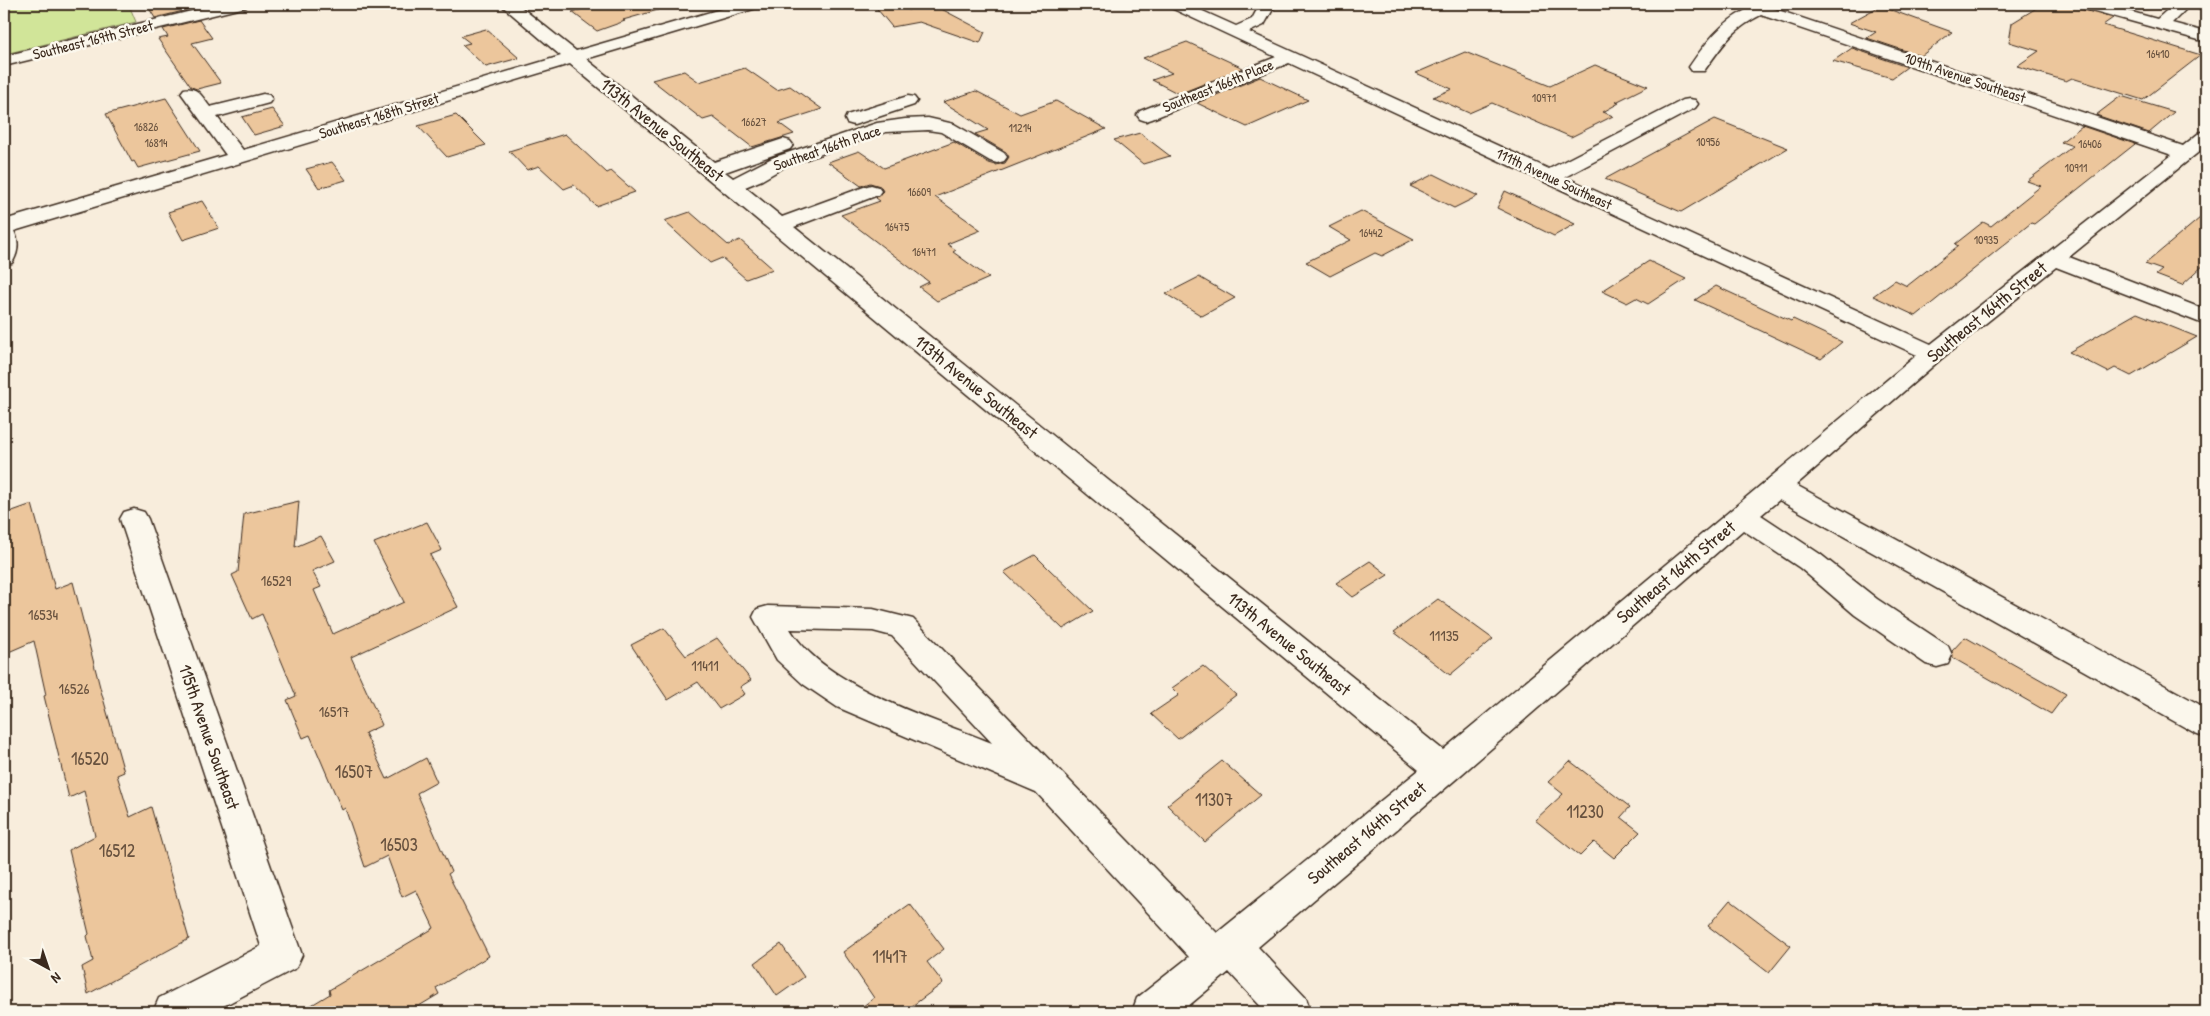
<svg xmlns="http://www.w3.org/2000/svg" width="2210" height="1016" font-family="'Patrick Hand',sans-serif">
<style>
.green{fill:#d1e599;stroke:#86885c}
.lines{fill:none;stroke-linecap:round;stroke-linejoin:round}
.stream{stroke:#758da1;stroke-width:5}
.building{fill:#ecc69c;stroke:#3b2a1e}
.minor-casing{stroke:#3b2a1e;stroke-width:3}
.minor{fill:#fbf7ec;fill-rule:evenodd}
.labels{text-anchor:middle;stroke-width:5;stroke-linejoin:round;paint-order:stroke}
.far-number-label{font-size:12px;fill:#67513e}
.far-street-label{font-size:15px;fill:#3b2a1e;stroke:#fbf7ec}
.number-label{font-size:15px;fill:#67513e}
.street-label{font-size:18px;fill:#3b2a1e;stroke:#fbf7ec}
.near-number-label{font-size:18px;fill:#67513e}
</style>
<rect width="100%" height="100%" fill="#f8eddc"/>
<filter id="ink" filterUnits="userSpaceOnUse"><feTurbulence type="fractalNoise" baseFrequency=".02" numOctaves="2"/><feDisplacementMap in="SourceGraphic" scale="10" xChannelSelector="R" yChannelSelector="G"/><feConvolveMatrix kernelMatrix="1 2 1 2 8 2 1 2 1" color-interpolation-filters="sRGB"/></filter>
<g filter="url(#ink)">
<!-- green -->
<path class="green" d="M 4,4 L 133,4 L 129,5 L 136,22 L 5,54 L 6,27 L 4,26 Z"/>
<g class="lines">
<!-- stream -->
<path class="stream" d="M 1090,4 L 1125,5"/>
</g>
<!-- building -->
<path class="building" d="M 178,4 L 186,4 L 191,9 L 155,18 L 150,10 Z
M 603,4 L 657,4 L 658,10 L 623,20 L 625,21 L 597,31 L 572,12 Z
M 873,4 L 897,4 L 908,10 L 932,4 L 985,32 L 980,43 L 919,22 L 892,27 Z
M 2043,4 L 2076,4 L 2080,9 L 2113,18 L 2103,25 L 2201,55 L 2143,100 L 2072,78 L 2066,81 L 2017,66 L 2039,51 L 2009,42 L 2012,23 Z
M 1880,6 L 1952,32 L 1921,56 L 1867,38 L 1876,32 L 1849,23 Z
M 199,20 L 212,38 L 192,43 L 221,83 L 197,89 L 191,87 L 158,39 L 168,37 L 163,29 Z
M 486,29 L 519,58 L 486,67 L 462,45 L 470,43 L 461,36 Z
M 1187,42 L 1243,68 L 1179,94 L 1152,80 L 1172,73 L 1143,58 Z
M 1852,48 L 1907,67 L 1892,78 L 1833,61 Z
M 1465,52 L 1550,86 L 1595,65 L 1648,86 L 1616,102 L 1619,103 L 1603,112 L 1613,116 L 1571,137 L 1492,103 L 1469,113 L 1433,97 L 1452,89 L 1416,73 Z
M 745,68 L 777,90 L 790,86 L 822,109 L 779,123 L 794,134 L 752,147 L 713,117 L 703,120 L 652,80 L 684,71 L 699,82 Z
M 1260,77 L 1308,100 L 1247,127 L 1197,103 Z
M 976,91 L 1020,114 L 1056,101 L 1106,129 L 935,197 L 981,230 L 947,244 L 956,250 L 953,252 L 989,278 L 937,301 L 919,287 L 929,282 L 841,215 L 880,201 L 876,198 L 883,191 L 880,186 L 870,183 L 861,186 L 828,162 L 859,151 L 884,168 L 954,142 L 989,163 L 996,165 L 1005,163 L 1009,157 L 1006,152 L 975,134 L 988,130 L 943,102 Z
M 2121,96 L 2174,112 L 2149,133 L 2096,115 Z
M 166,98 L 200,151 L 138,168 L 134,161 L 132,162 L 106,114 Z
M 272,109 L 285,126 L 254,135 L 242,117 Z
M 456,115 L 486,145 L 447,157 L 418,126 Z
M 1715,119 L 1788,148 L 1681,212 L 1605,179 Z
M 2082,126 L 2135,144 L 2034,224 L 2031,223 L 1916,316 L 1873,296 L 1895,280 L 1907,286 L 1958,246 L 1955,244 L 1983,222 L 1991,226 L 2041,186 L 2027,181 L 2073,146 L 2061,142 Z
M 1140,133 L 1170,156 L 1143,164 L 1114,140 Z
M 565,134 L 607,173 L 611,171 L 635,192 L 596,206 L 574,185 L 564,189 L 539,166 L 527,170 L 509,151 Z
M 332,162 L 346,180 L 319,188 L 306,169 Z
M 1434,174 L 1478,196 L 1454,208 L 1410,186 Z
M 1505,191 L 1575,224 L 1554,236 L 1497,208 Z
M 202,201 L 219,228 L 183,240 L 168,212 Z
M 1361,211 L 1414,239 L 1382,256 L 1375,253 L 1330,276 L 1306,262 L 1351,240 L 1329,227 Z
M 690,212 L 728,245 L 740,240 L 773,269 L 746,279 L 722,258 L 710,263 L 664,221 Z
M 2206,213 L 2206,263 L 2182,285 L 2156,275 L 2162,270 L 2145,264 Z
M 1649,261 L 1686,279 L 1648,304 L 1636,298 L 1627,303 L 1602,291 Z
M 1199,277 L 1235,298 L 1202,316 L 1166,294 Z
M 1716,286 L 1791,321 L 1793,319 L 1842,342 L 1821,359 L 1695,300 Z
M 2137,313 L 2197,337 L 2131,376 L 2115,368 L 2108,372 L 2069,352 Z
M 299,501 L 295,547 L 321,536 L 335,561 L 312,571 L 321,587 L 314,590 L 333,634 L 404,602 L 374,543 L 427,522 L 442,550 L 430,555 L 458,607 L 351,657 L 382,725 L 365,733 L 387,779 L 426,758 L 437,782 L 417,793 L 451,872 L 448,874 L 489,956 L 436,988 L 439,994 L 409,1012 L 300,1012 L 330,994 L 329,990 L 434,928 L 416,890 L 402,897 L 387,856 L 365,867 L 345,808 L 342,810 L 310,735 L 303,738 L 287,700 L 296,696 L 262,614 L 252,619 L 232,575 L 238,572 L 244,514 Z
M 32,504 L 55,589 L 73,582 L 101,691 L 124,772 L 117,775 L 130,817 L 151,807 L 189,939 L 88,994 L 82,967 L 93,961 L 87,936 L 89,934 L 69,850 L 95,836 L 84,791 L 69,798 L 44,696 L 46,695 L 34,641 L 4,654 L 4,514 Z
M 1035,555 L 1049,569 L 1093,611 L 1063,629 L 1004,572 Z
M 1370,561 L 1388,575 L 1353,597 L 1336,583 Z
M 1438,599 L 1493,639 L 1450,675 L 1394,632 Z
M 664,628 L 686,656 L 717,638 L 751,680 L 740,687 L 745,694 L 719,709 L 698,682 L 668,700 L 631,645 Z
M 1965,637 L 2066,694 L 2051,714 L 1953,658 L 1952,651 Z
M 1203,666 L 1236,695 L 1178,739 L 1151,714 L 1179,695 L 1172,688 Z
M 1222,761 L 1261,795 L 1205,842 L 1167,805 Z
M 1570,761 L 1630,807 L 1621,817 L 1640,832 L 1614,858 L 1594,842 L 1580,856 L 1535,820 L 1563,794 L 1548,782 Z
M 1730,900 L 1791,946 L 1769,973 L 1708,926 Z
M 910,904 L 944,949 L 927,962 L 943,983 L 904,1012 L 855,1012 L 874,998 L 843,952 Z
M 781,944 L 804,977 L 777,996 L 755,963 Z"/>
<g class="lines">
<defs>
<path id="minor" d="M 221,4 L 248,4 L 246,7 L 4,66 L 4,56 Z
M 500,4 L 517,4 L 576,51 L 738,4 L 762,4 L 760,7 L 586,59 L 714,162 L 783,139 L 790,141 L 793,145 L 790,149 L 725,172 L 733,178 L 772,158 L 877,123 L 905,119 L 928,118 L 954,124 L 1004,153 L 1007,157 L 1004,161 L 997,163 L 990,161 L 941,132 L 928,130 L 886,132 L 786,166 L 762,180 L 745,187 L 782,217 L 864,187 L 871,185 L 878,187 L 881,191 L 878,195 L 794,227 L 1443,750 L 1917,355 L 1289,63 L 1152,119 L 1146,121 L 1140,119 L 1137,115 L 1140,111 L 1276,57 L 1169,7 L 1167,4 L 1187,4 L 1236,26 L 1252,19 L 1260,4 L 1276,4 L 1264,25 L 1249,32 L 1549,169 L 1683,100 L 1689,99 L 1695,100 L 1698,104 L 1695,108 L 1565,177 L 1931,344 L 2172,155 L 1761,15 C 1731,30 1723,45 1704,71 L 1692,71 L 1689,67 C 1705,44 1720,23 1746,10 L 1738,7 L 1736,4 L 1766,6 L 2183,146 L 2199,133 L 2206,131 L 2206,146 L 2069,257 L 2206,310 L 2206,325 L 2056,267 L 1941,359 L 1796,485 L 2206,708 L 2206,737 L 2195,733 L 1779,500 L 1761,515 L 1820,554 L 1877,599 L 1948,646 L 1952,655 L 1948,664 L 1937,667 L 1926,664 L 1855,615 L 1800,568 L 1743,530 L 1455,780 L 1258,947 L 1306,998 L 1311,1012 L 1266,1012 L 1229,972 L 1181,1012 L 1132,1012 L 1137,998 L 1189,957 L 1036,792 L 837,707 L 803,684 L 777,660 L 753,617 L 757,609 L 768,606 L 873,609 L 913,619 L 1217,933 L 1419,770 L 570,64 L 14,231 C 19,241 19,252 12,263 L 4,264 L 4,220 L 226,155 L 181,93 L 184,89 C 198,86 202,97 210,107 L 263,94 L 269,95 L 272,99 L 269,103 L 217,117 L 243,150 L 561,56 ZM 790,629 L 873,631 L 892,636 L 992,743 C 931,718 825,687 790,629 Z
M 2078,4 L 2103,4 L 2157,19 L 2174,4 L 2206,4 L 2206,11 L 2192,7 L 2190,5 L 2172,23 L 2206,32 L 2206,42 L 2080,7 Z
M 908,96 L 914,97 L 917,101 L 914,105 L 854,125 L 847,123 L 845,119 L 847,115 Z
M 134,509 L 144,512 L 148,519 L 302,955 L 296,968 L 212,1012 L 153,1012 L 159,998 L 261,946 L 120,519 L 124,512 Z"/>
</defs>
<!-- minor casing -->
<use href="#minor" class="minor-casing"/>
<!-- minor -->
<use href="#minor" class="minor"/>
</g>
</g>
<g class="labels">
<!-- far-number labels -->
<g class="far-number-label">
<text x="2158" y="58">16410</text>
<text x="1544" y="102">10971</text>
<text x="754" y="126">16627</text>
<text x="146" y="131">16826</text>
<text x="1020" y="132">11214</text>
<text x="1708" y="146">10956</text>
<text x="156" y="147">16814</text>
<text x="2090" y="148">16406</text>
<text x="2076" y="172">10911</text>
<text x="919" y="196">16609</text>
<text x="897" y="231">16475</text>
<text x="1371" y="237">16442</text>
<text x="1986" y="244">10935</text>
<text x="924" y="256">16471</text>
</g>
<!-- far-street labels -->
<g class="far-street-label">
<text transform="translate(93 40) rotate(-14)" y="5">Southeast 169th Street</text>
<text transform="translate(1965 78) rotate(19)" y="5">109th Avenue Southeast</text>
<text transform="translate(1218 86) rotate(-22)" y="5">Southeast 166th Place</text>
<text transform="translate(379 116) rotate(-17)" y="5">Southeast 168th Street</text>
<text transform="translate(827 148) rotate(-19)" y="5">Southeat 166th Place</text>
<text transform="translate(1554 179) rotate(25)" y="5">111th Avenue Southeast</text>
</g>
<!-- number labels -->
<g class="number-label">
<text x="276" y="586">16529</text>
<text x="43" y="620">16534</text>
<text x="1444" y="641">11135</text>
<text x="705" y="671">11411</text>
<text x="74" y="694">16526</text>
<text x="334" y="717">16517</text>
</g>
<!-- street labels -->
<g class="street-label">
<text transform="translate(662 130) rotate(39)" y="6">113th Avenue Southeast</text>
<text transform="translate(1987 312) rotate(-39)" y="6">Southeast 164th Street</text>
<text transform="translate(976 387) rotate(39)" y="6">113th Avenue Southeast</text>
<text transform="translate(1676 572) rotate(-40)" y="6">Southeast 164th Street</text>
<text transform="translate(1289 644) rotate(39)" y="6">113th Avenue Southeast</text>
<text transform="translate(209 737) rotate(71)" y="6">115th Avenue Southeast</text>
<text transform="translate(1367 833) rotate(-40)" y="6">Southeast 164th Street</text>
</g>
<!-- near-number labels -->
<g class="near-number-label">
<text x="90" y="765">16520</text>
<text x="354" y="778">16507</text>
<text x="1214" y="806">11307</text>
<text x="1585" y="818">11230</text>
<text x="399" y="851">16503</text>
<text x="117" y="857">16512</text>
<text x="890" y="963">11417</text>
</g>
</g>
<!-- margin -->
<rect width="2210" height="1016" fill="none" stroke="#fbf7ec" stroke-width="20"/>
<rect x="10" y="10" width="2190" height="996" fill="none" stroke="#3b2a1e" stroke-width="2" filter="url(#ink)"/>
<!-- north arrow -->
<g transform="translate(48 968) rotate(140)" stroke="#fbf7ec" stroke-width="4" paint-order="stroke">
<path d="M0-4L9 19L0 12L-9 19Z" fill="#3b2a1e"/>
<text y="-8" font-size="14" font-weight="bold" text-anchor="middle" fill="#3b2a1e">N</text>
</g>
</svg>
